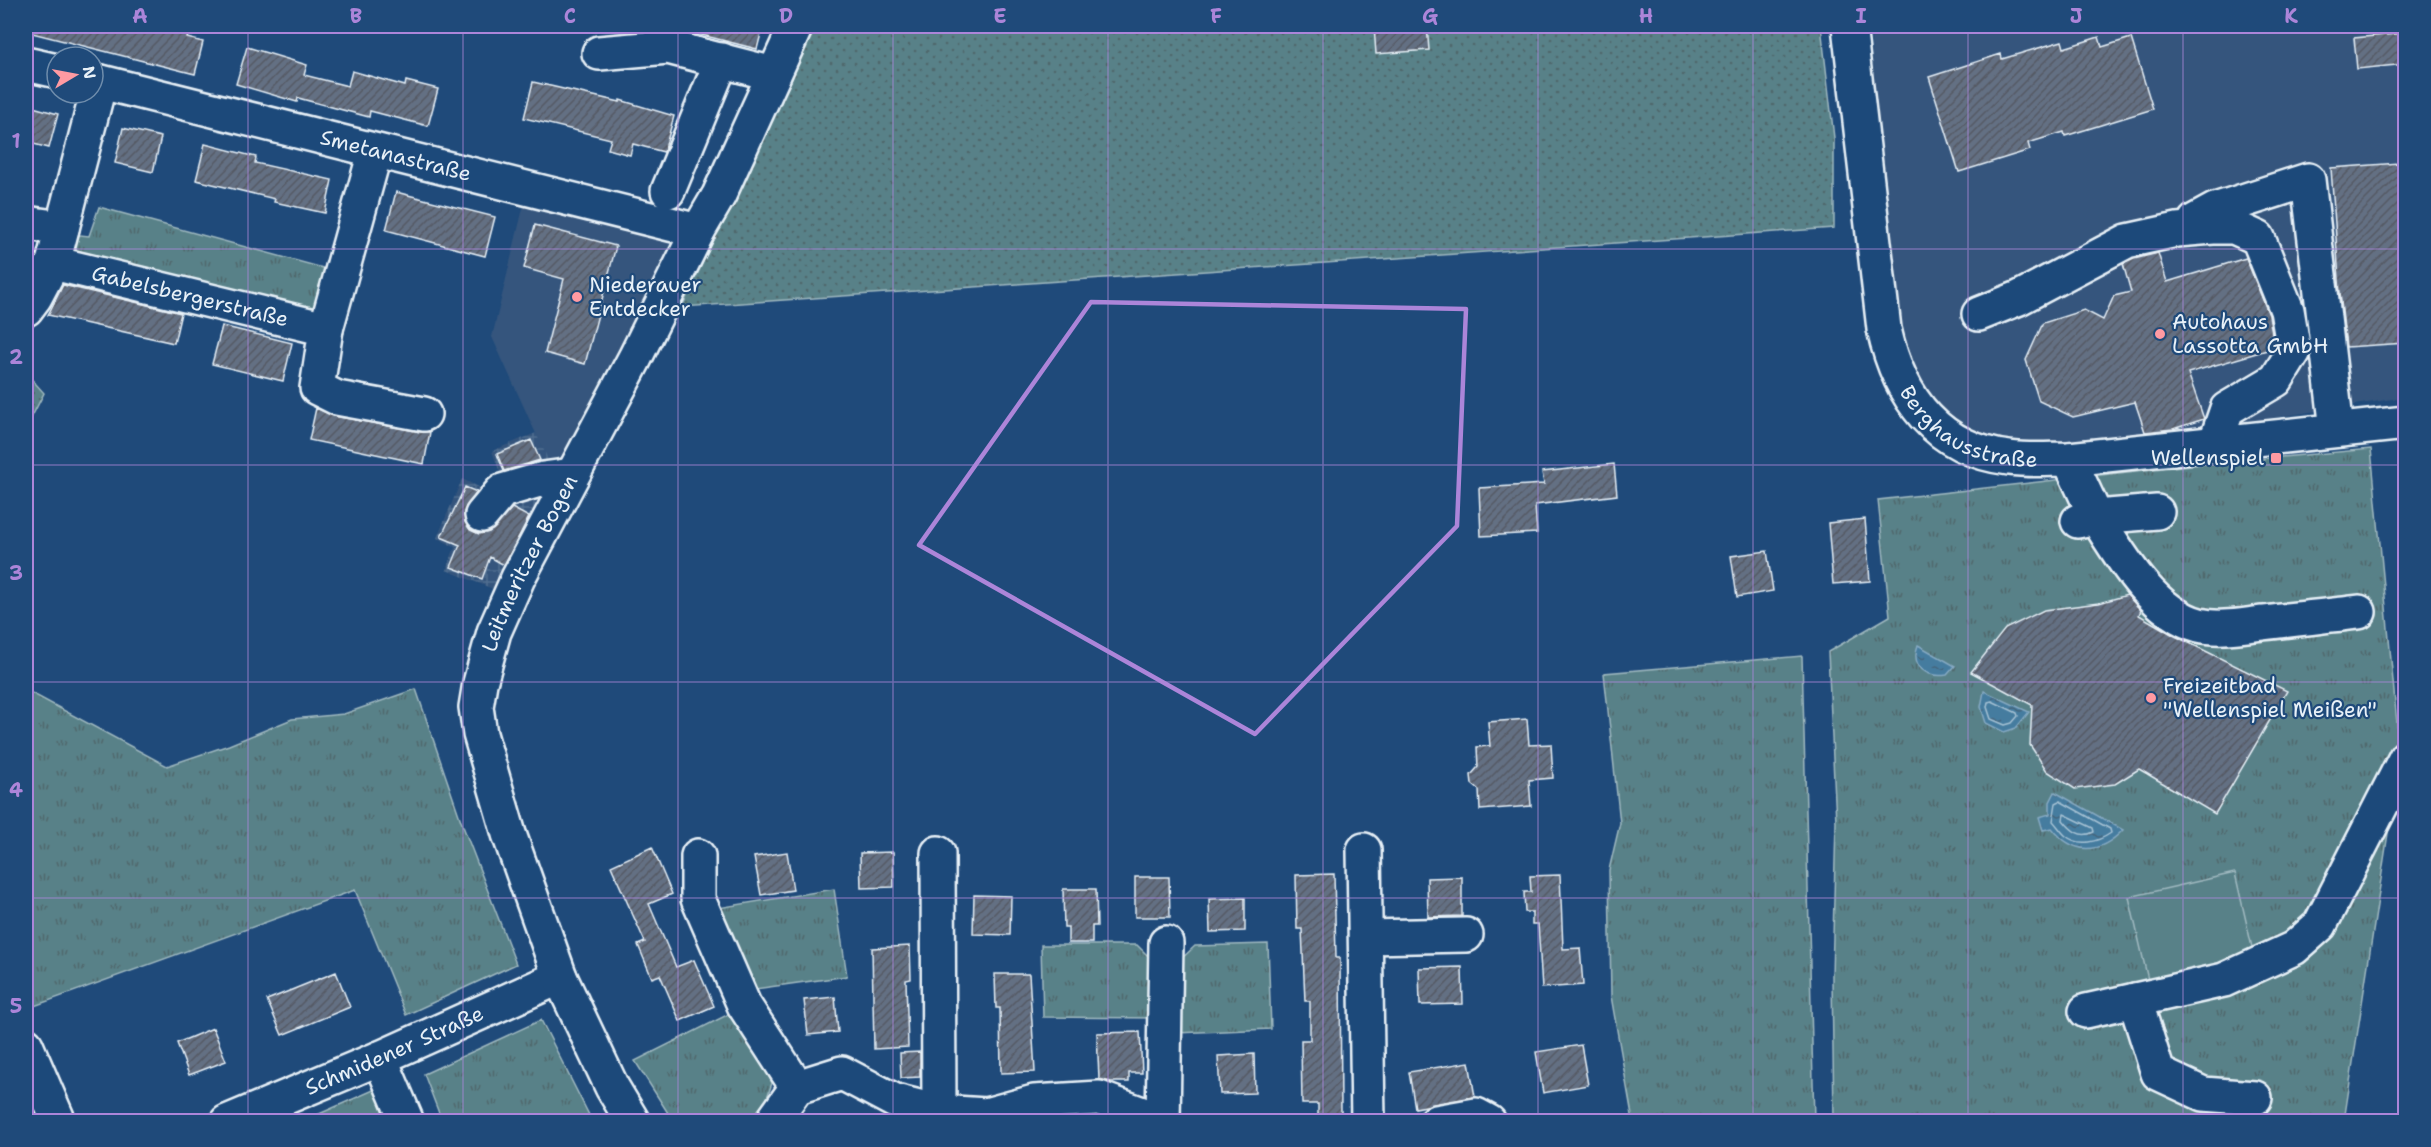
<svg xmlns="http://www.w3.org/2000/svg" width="2431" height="1147" font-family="'Shantell Sans',sans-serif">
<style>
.built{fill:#34557d}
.industrial{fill:url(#industrial-grid)}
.grass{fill:url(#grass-tufts);stroke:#a0b9c0;stroke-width:1.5}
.garden{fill:url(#garden-dots);stroke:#a0b9c0;stroke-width:1.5}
.pitch{fill:#588188;stroke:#a0b9c0;stroke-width:1.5}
.water{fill:url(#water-ripples);stroke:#86aac3;stroke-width:1.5}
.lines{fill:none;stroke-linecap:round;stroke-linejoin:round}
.shore{stroke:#a6c2d4;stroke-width:1.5}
.building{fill:url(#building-hatch);stroke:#e8f1f8;stroke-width:1.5}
.minor-casing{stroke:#e8f1f8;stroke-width:38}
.minor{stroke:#1f4a7a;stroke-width:33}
.marked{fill:none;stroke:#ac85d9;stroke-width:4.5;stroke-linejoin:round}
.grid{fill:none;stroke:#ac85d9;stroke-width:1.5;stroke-opacity:0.55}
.poi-dot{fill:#ff9aa2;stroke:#1f4a7a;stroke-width:2}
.labels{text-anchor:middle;stroke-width:4.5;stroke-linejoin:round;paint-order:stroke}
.street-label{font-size:21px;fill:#e8f1f8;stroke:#1f4a7a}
.poi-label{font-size:21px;fill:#e8f1f8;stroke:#1f4a7a;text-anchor:start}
.neatline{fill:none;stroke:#ac85d9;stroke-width:2}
.grid-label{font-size:20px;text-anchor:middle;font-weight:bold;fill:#ac85d9}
</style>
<defs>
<pattern id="industrial-grid" width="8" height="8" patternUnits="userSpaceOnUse" patternTransform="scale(1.5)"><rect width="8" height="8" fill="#34557d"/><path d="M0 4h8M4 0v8" fill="none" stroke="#516e90"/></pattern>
<pattern id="grass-tufts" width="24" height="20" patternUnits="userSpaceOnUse" patternTransform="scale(1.5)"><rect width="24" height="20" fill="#588188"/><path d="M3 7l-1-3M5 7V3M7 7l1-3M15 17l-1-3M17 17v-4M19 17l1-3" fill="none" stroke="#50676c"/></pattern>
<pattern id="garden-dots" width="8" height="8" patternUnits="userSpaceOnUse" patternTransform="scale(1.5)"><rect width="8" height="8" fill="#588188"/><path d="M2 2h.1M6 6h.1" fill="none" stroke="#50676c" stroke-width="1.8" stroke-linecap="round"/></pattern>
<pattern id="water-ripples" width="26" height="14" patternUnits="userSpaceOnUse" patternTransform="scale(1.5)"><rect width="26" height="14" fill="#447b9f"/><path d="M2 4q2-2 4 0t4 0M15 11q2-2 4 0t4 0" fill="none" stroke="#456479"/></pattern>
<pattern id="building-hatch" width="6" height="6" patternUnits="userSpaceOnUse" patternTransform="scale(1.5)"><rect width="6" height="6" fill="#646f83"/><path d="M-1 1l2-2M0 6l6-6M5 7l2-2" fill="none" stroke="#545a64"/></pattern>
</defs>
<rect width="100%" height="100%" fill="#1f4a7a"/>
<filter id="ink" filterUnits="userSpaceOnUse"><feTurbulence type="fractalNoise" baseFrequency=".0167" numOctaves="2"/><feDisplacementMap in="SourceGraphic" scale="12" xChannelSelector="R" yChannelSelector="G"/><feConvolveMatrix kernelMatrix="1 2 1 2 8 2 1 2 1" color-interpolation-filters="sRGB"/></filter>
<g filter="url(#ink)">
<!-- built -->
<path class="built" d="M 1923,26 L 2405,26 L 2405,397 L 2084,448 L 2002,446 L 1967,432 L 1934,411 L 1899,347 L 1886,242 L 1870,30 Z
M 525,200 L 666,235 L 674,257 L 564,462 L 547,458 L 492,337 Z"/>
<!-- industrial -->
<path class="industrial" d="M 536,433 L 547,457 L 564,462 L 498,591 L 446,570 L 455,547 L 437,538 L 462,479 L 481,488 L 502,478 L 492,451 Z"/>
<!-- grass -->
<path class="grass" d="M 99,207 L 334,271 L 316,311 L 78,259 L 71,250 L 71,234 L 89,236 Z
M 2371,449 L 2400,755 L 2344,1121 L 1834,1121 L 1832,976 L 1836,822 L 1828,652 L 1890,616 L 1878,500 L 2181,466 Z
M 1802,656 L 1814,1121 L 1633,1121 L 1611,996 L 1609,870 L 1620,823 L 1604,673 Z
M 416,689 L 461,821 L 516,964 L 406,1015 L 355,890 L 26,1009 L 26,690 L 167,766 L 229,745 L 292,719 L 344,714 Z
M 834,889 L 847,976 L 748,990 L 718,908 Z
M 1268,944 L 1271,1029 L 1176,1033 L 1175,965 L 1195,946 Z
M 1041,945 L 1137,945 L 1156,964 L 1157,1018 L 1043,1017 Z
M 737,1010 L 772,1083 L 759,1121 L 673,1121 L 635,1061 Z
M 541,1020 L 592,1121 L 442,1121 L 424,1074 Z
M 378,1088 L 392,1122 L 301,1122 Z"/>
<!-- garden -->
<path class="garden" d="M 813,26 L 1821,26 L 1834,138 L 1834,228 L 682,307 Z
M 26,373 L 44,393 L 26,428 Z"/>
<!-- pitch -->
<path class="pitch" d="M 2235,873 L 2254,956 L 2148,980 L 2129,897 Z"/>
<!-- water -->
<path class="water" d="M 1918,645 L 1955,666 L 1947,675 C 1927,678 1910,667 1918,645 Z
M 1984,691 L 2029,712 L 2016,728 L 2004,732 L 1986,723 L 1981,707 Z
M 2055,792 L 2123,830 C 2099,855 2073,855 2052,828 L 2043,830 L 2039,817 L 2050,814 L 2050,802 Z"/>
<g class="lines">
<!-- shore -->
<path class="shore" d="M 1992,701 L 2017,713 L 2018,716 L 2012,723 L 2005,725 L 1991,719 L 1987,707 L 1988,702 Z
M 2060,801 L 2110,829 L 2111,833 C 2098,842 2079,847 2066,836 C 2061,832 2057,825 2053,821 L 2056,803 Z
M 2064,814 L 2093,828 L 2094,832 C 2080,839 2071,830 2063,820 Z"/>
</g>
<!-- building -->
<path class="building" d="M 33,26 L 134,26 L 166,33 L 167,27 L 189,32 L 187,38 L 203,42 L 195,74 L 32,33 Z
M 695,26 L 763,26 L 757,49 L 694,33 Z
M 1374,26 L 1427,26 L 1429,50 L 1376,54 Z
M 2406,33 L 2406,64 L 2357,69 L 2354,38 Z
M 2099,37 L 2102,47 L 2131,38 L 2153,109 L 2065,136 L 2064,132 L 2028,143 L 2030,150 L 1959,172 L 1929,77 L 2001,54 L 2002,59 L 2062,41 L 2064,48 Z
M 247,47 L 307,65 L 304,75 L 348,86 L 352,71 L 405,86 L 406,81 L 438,89 L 428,126 L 370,111 L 369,117 L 298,98 L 297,102 L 236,84 Z
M 533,82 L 620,102 L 620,100 L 674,116 L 664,152 L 633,144 L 630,155 L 608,149 L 611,139 L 524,118 Z
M 26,105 L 58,114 L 49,148 L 26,142 Z
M 123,128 L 161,137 L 153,172 L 115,163 Z
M 205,144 L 256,157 L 255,163 L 332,180 L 325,213 L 274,202 L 275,199 L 196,180 Z
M 2399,163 L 2406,264 L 2406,343 L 2346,347 L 2340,293 L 2331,168 Z
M 396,192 L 495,217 L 485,256 L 386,230 Z
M 535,225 L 616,246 L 585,364 L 545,353 L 564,279 L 524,268 Z
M 2158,253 L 2167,282 L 2246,258 L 2269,315 L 2274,348 L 2188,373 L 2204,419 L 2173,429 L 2145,432 L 2135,402 L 2073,417 L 2039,401 L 2026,360 L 2043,323 L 2084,310 L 2103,320 L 2114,296 L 2131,292 L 2123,264 L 2134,259 Z
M 63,285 L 181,313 L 174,343 L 48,315 Z
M 222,326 L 292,343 L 283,381 L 212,364 Z
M 316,408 L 334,416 L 421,432 L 430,432 L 424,464 L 309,440 Z
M 531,440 L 540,460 L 504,471 L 497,454 Z
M 1614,464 L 1617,495 L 1535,505 L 1537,533 L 1481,536 L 1479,488 L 1544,484 L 1542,472 Z
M 465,487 L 477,492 L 464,512 L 465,522 L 470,530 L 479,534 L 489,532 L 512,508 L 529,517 L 504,565 L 490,557 L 482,579 L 451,567 L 460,545 L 441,537 Z
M 1865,519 L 1870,581 L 1833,584 L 1828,523 Z
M 1767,551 L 1773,591 L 1737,597 L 1731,556 Z
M 2127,595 L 2141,610 L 2139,615 L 2175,636 L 2287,691 L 2215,814 L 2139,769 L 2115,784 L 2075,789 L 2047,771 L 2030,745 L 2032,705 L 1971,672 L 2005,629 L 2044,610 L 2099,603 Z
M 1527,719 L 1529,745 L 1551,744 L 1553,778 L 1529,780 L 1531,806 L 1480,810 L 1479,790 L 1472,784 L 1471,775 L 1478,767 L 1477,747 L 1490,746 L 1488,722 Z
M 652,847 L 672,894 L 649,904 L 676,967 L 694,960 L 714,1006 L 680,1021 L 660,975 L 652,978 L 638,945 L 645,942 L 611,866 Z
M 787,852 L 793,890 L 761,895 L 754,857 Z
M 893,852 L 894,887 L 861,888 L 860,853 Z
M 1334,874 L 1336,958 L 1340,958 L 1341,1116 L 1318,1117 L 1318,1104 L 1302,1104 L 1301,1040 L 1310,1040 L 1310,1001 L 1305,1001 L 1302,929 L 1297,929 L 1296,875 Z
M 1560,875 L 1563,949 L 1580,948 L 1583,985 L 1542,988 L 1538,924 L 1532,924 L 1532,912 L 1525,912 L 1524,892 L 1531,892 L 1530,876 Z
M 1135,877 L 1169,877 L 1170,917 L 1135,917 Z
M 1462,877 L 1462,916 L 1428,917 L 1427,878 Z
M 1063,889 L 1096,889 L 1097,926 L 1092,926 L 1092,943 L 1068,943 L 1068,927 L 1064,927 Z
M 974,895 L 1011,896 L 1010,935 L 973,934 Z
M 1245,898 L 1245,931 L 1210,932 L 1209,899 Z
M 910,946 L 911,979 L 906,980 L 908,1047 L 874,1049 L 872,948 Z
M 1462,967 L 1463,1004 L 1420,1005 L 1419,968 Z
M 336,972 L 350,1007 L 282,1035 L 267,1000 Z
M 995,974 L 1029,974 L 1035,1072 L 1001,1073 L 1000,1008 L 996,1008 Z
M 835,997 L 838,1032 L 808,1035 L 804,1000 Z
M 213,1028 L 226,1061 L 189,1075 L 177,1043 Z
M 1140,1032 L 1142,1073 L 1129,1073 L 1129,1082 L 1111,1082 L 1099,1079 L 1097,1033 Z
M 1581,1045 L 1588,1085 L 1543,1093 L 1536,1052 Z
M 920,1052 L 920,1077 L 901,1078 L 900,1053 Z
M 1254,1054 L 1255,1093 L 1220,1094 L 1218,1056 Z
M 1469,1062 L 1475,1097 L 1415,1108 L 1409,1072 Z"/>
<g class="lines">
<defs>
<g id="minor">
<path id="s1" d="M 1849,26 L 1884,329 C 1899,397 1936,449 2009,458 C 2029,461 2050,459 2069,459 L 2406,423"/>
<path d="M 599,53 L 668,47 L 774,74"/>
<path d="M 26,64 L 57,71"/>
<path id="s2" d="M 93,80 L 698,231"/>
<path d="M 668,191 L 722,60"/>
<path d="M 2195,221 L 2215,210 L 2308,180 L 2337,430"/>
<path d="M 26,223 L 62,228"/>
<path id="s3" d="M 53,263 L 326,329 L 317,388 L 337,398 L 424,414"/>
<path d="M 26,309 L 35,297 L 53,263 L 100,82"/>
<path d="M 1979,314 L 2019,298 L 2127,241 L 2177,230 L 2213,227 L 2234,227 L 2258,238 L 2287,310 L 2294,351 L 2276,380 L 2227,409 L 2215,444"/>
<path d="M 326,329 L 375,152"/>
<path d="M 2069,459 L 2096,517 L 2157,512"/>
<path d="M 482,515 L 502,491 L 543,479 L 572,475"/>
<path d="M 2078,521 L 2096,517 C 2120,555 2153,613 2199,625 C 2220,630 2243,625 2263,623 C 2295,619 2327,616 2359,612"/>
<path d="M 1364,850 L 1368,1122"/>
<path d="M 698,856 L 698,899 L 744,1005 L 797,1087"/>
<path d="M 1366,937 L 1466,935"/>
<path d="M 2135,1000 L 2158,1073 L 2203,1094 L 2255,1098"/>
<path d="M 2086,1011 L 2224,980 L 2294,948 L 2320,925 L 2406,757"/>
<path d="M 26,1045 L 59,1122"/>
<path d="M 380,1058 L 407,1122"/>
<path d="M 1163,1121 L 1166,943"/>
<path id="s4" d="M 227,1122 L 380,1058 L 560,977"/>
<path id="s5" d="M 633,1122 L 612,1087 L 560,977 L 509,834 L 480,734 L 476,707 L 480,683 L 494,632 L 518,578 L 635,358 L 698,231 L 719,195 L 796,26"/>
<path d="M 772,1122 L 797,1087 L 842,1073 L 895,1101 L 939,1112 L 986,1115 L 1034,1102 L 1099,1098 L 1164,1122"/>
<path d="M 931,1122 L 939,1112 L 938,853"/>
<path d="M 1436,1122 L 1476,1115 L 1489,1122"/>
</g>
</defs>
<!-- minor casing -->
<use href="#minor" class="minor-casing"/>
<!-- minor -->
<use href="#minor" class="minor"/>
</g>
</g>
<!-- marked area -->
<path class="marked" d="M 1091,302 L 1466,309 L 1457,526 L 1255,734 L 919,545 Z"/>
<!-- grid -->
<path class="grid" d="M 248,26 L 248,1122M 463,26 L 463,1122M 678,26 L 678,1122M 893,26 L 893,1122M 1108,26 L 1108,1122M 1323,26 L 1323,1122M 1538,26 L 1538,1122M 1753,26 L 1753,1122M 1968,26 L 1968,1122M 2183,26 L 2183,1122M 26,249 L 2406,249M 26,465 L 2406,465M 26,682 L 2406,682M 26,898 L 2406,898"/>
<!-- markers -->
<g class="poi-dot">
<circle cx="577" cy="297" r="6"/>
<circle cx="2160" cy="334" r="6"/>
<rect x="2270" y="452" width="12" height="12" rx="3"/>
<circle cx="2151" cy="698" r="6"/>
</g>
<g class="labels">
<!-- street labels -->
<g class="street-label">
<text dy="7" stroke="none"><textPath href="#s2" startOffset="312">Smetanastraße</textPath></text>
<text dy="7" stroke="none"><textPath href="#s3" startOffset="141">Gabelsbergerstraße</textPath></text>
<text dy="7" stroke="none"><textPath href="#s1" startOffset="447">Berghausstraße</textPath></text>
<text dy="7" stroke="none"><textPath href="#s5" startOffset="600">Leitmeritzer Bogen</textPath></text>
<text dy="7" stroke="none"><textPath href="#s4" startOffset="182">Schmidener Straße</textPath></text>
</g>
<!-- poi labels -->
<g class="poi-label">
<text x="589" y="292">Niederauer<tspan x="589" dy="24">Entdecker</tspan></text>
<text x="2172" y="329">Autohaus<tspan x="2172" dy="24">Lassotta GmbH</tspan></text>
<text x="2264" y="465" text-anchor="end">Wellenspiel</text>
<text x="2163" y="693">Freizeitbad<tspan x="2163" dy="24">"Wellenspiel Meißen"</tspan></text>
</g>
</g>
<!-- margin -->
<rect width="2431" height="1147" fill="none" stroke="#1f4a7a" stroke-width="66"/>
<!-- north arrow -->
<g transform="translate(75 75) rotate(80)"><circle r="28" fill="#1f4a7a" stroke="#6f8dac" stroke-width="1.5"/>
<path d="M0-4.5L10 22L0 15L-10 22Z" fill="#ff9aa2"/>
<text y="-9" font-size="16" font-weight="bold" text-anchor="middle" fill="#e8f1f8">N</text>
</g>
<rect x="33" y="33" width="2365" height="1081" class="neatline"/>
<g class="grid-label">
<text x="140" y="23">A</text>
<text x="356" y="23">B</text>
<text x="570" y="23">C</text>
<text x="786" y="23">D</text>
<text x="1000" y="23">E</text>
<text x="1216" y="23">F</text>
<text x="1430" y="23">G</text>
<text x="1646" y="23">H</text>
<text x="1861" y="23">I</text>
<text x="2076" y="23">J</text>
<text x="2291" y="23">K</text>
<text x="16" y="148">1</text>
<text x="16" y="364">2</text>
<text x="16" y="580">3</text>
<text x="16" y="797">4</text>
<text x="16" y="1013">5</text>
</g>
</svg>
